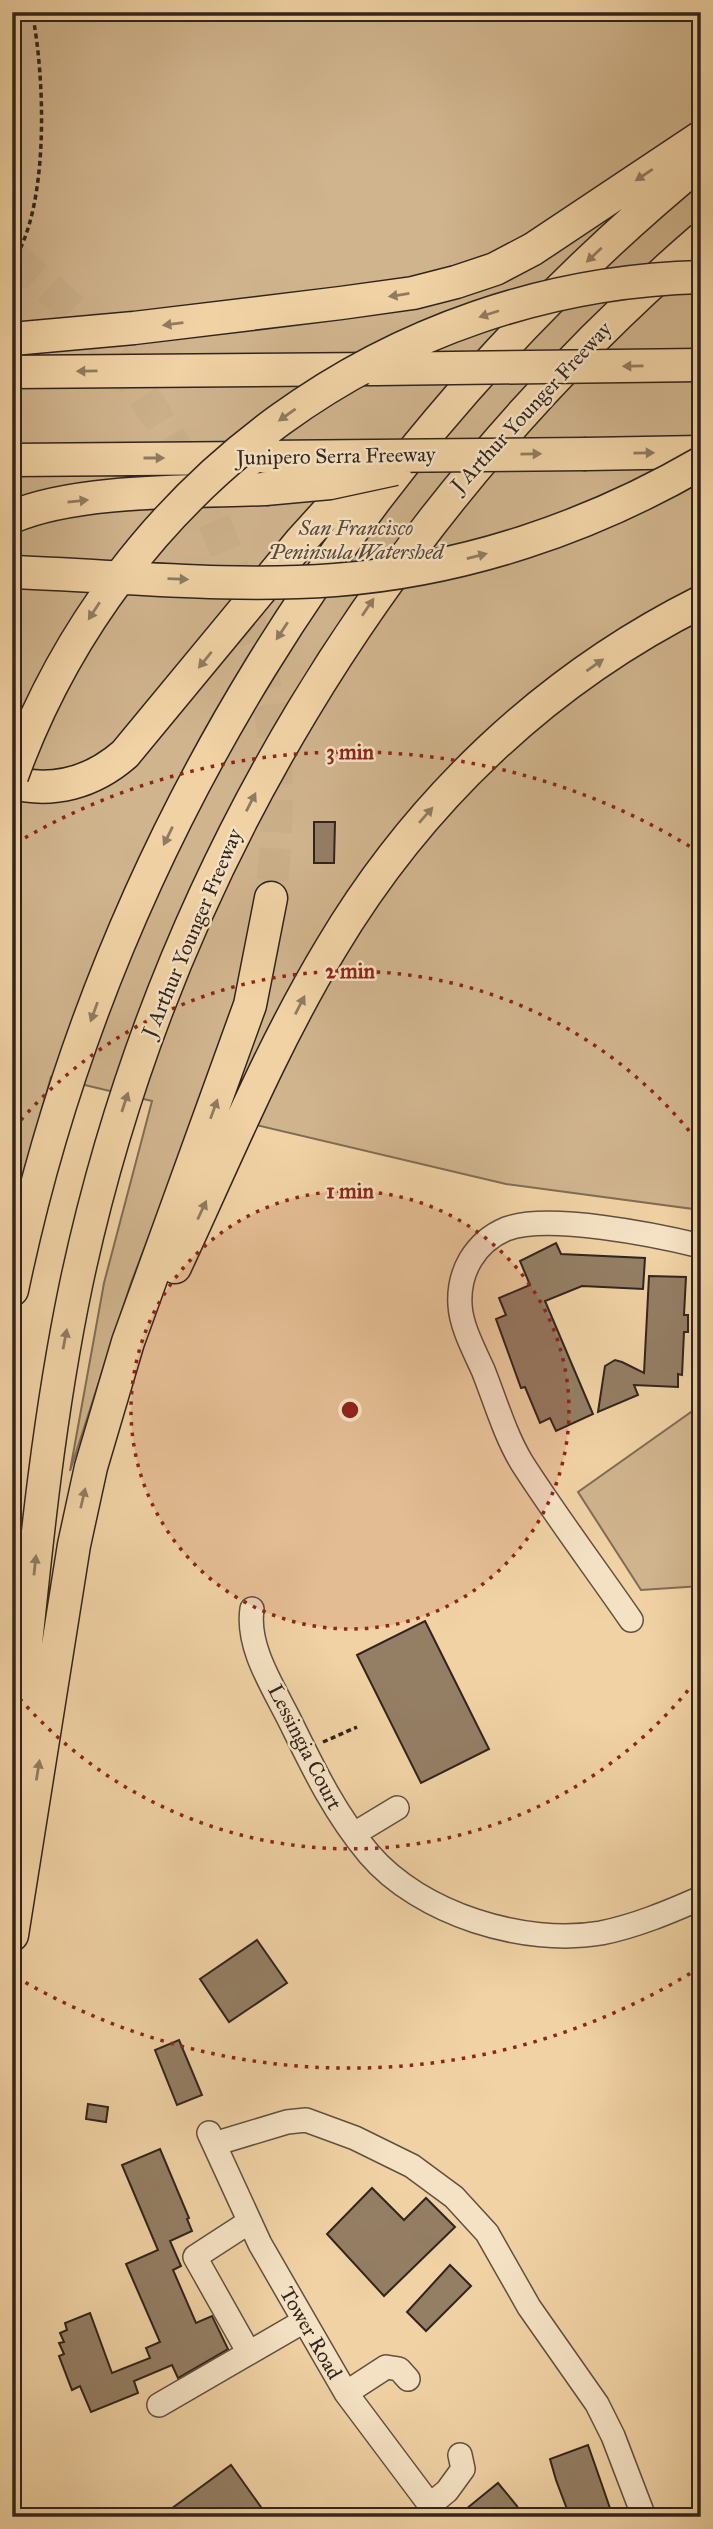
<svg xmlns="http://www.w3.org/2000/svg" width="713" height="2529" font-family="'IM FELL Great Primer',serif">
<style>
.green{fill:#d0b48d;stroke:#806c56;stroke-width:2}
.building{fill:#947e64;stroke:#31241e;stroke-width:2}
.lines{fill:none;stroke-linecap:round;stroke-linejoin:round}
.highway-tunnel{stroke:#caaf89;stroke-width:32;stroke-dasharray:32 16;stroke-linecap:butt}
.minor-casing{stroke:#615040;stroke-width:26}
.highway-casing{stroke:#31241e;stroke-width:35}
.path{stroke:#31241e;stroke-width:3.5;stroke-dasharray:5 3.5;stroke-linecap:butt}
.minor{stroke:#f5e2c4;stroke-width:23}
.highway{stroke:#f0d2a4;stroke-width:32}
.highway-bridge-casing{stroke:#31241e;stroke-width:35;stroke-linecap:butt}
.highway-bridge{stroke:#f0d2a4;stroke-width:32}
.oneway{fill:#907b61}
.ring{fill:none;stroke:#8f2418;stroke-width:3.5;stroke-dasharray:3.5 7}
.labels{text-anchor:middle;stroke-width:5;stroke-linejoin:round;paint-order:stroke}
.street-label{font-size:21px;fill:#31241e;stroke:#f5e2c4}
.park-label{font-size:21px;font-style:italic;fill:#59483a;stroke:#f5e2c4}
.centre{fill:#8f2418;stroke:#f5e2c4;stroke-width:3.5}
.ring-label{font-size:21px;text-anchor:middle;font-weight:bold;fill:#8f2418;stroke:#f5e2c4;stroke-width:5;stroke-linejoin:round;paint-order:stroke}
</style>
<rect width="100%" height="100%" fill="#f0d2a4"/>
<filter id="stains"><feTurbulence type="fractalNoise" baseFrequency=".00286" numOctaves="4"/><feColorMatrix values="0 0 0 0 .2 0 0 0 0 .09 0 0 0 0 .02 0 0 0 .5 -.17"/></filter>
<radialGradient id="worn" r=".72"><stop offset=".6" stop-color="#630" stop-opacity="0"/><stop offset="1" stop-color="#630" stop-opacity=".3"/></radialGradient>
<!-- green -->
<path class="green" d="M 12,12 L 701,12 L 701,1210 L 506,1184 L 197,1111 L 131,1283 L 70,1471 L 104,1283 L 152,1101 L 51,1077 L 12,1216 Z
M 701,1405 L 701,1586 L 641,1590 L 578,1492 Z"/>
<!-- building -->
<path class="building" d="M 314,822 L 335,822 L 334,863 L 314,863 Z
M 556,1243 L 561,1254 L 645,1258 L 643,1289 L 582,1286 L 545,1301 L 593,1414 L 556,1431 L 550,1418 L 540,1423 L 525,1387 L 521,1388 L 496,1319 L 506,1315 L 499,1298 L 530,1285 L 520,1261 Z
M 649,1276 L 686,1277 L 684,1315 L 688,1315 L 688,1332 L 684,1332 L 682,1375 L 678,1374 L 678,1387 L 634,1385 L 638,1395 L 598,1412 L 605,1366 L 615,1360 L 622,1362 L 644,1373 Z
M 425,1621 L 489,1749 L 421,1783 L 357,1655 Z
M 257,1940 L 287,1983 L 229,2022 L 200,1979 Z
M 179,2040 L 202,2095 L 177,2105 L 155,2050 Z
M 88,2104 L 108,2107 L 106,2122 L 86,2119 Z
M 160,2149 L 189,2218 L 187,2219 L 192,2231 L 170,2241 L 181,2266 L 173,2270 L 196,2323 L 212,2316 L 228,2349 L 178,2378 L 172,2365 L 134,2381 L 138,2393 L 91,2412 L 80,2386 L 72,2390 L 59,2356 L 64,2354 L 59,2343 L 64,2342 L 60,2333 L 67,2330 L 65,2323 L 90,2313 L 112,2373 L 150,2358 L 146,2348 L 160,2342 L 126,2264 L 158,2250 L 122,2165 Z
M 372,2188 L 404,2220 L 426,2198 L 455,2227 L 384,2296 L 327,2234 Z
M 450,2265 L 471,2286 L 426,2331 L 407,2312 Z
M 588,2445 L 602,2485 L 613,2517 L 570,2517 L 556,2480 L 550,2459 Z
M 231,2465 L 268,2517 L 160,2517 Z
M 498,2483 L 517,2506 L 523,2517 L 473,2517 L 466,2509 Z"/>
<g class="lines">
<!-- highway-tunnel -->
<path class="highway-tunnel" d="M 12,257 C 154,367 245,542 271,718 C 280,778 277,838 271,898"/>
<defs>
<path id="minor" d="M 252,1609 C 246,1649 276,1691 293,1727 C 315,1772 336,1815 369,1854 C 420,1914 524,1946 601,1933 C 636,1926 669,1912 701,1898
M 631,1620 C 595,1568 556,1516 522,1463 C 505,1435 495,1400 483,1370 C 474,1350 461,1326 460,1305 C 458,1272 475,1242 506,1229 C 548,1213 656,1235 701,1246
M 354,1834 L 397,1808
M 209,2133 L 260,2244 L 346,2393 L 439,2517
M 214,2144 L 287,2122 L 306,2120 L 355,2138 L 412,2166 L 454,2197 L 487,2233 L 529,2307 L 597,2404 L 613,2436 L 644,2517
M 249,2353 L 195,2257 L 249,2222
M 346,2393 L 386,2367 L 399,2369 L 408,2379
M 159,2405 L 304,2321
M 430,2505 L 447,2491 L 463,2469 L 460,2455"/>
<path id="highway" d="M 12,339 L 134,328 L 341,303 L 413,293 L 456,282 L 495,269 L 533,249 L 701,137
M 12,372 L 375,369
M 586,454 L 701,452
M 12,460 L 252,458
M 12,517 C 77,489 192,492 265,489
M 12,783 C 54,793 93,782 125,754 L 301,541 L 370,465
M 175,1267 C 225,1160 270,1049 331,948 C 419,800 547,679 701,602
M 12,1290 C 104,848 353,448 701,162
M 12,1779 C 30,1614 42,1448 76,1285 C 163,874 385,513 701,239
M 12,1935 L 74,1545 L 91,1467 L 128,1342 L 250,1005 L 271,898"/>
</defs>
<!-- minor casing -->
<use href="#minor" class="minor-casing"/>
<!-- highway casing -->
<use href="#highway" class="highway-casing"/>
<!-- path -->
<path class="path" d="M 12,263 C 50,208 45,76 32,12
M 323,1742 L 357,1727"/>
<!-- minor -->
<use href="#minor" class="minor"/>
<!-- highway -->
<use href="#highway" class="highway"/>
<defs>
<path id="highway-bridge" d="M 376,369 L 701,365
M 266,457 L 586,454
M 265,489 L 330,483 L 395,469
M 12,572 C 119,576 229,588 335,580 C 464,570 589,528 701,463
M 12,776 C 118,484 390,285 701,277"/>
</defs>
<!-- highway-bridge casing -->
<use href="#highway-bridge" class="highway-bridge-casing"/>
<!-- highway-bridge -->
<use href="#highway-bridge" class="highway-bridge"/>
</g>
<!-- one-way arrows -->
<defs><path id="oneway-solid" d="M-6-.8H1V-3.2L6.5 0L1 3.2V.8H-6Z" transform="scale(1.75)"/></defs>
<g class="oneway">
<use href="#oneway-solid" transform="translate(644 175) rotate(146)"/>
<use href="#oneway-solid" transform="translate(594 255) rotate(137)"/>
<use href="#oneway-solid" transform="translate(399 295) rotate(171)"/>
<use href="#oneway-solid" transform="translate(489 314) rotate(162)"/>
<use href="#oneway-solid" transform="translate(173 324) rotate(173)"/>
<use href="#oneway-solid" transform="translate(633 366) rotate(179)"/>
<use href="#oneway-solid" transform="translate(87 371) rotate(179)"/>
<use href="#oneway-solid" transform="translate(287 415) rotate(145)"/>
<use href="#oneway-solid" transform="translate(644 453) rotate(-1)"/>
<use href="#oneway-solid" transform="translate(531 454) rotate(-1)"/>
<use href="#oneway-solid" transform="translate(154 458)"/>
<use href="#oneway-solid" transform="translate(78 501) rotate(-6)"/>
<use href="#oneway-solid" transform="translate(477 556) rotate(-14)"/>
<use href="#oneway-solid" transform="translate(178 579) rotate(2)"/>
<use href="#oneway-solid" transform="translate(368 607) rotate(-56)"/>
<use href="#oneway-solid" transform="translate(94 611) rotate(123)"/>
<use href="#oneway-solid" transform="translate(282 631) rotate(123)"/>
<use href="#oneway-solid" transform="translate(205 660) rotate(129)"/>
<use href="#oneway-solid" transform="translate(595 665) rotate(-35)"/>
<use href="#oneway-solid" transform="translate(251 802) rotate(-63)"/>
<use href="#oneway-solid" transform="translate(426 815) rotate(-49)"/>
<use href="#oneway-solid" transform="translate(168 836) rotate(116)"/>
<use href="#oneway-solid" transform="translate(300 1005) rotate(-63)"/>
<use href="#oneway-solid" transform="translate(94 1012) rotate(110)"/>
<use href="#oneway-solid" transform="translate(125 1102) rotate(-72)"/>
<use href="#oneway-solid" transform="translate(214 1109) rotate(-70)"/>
<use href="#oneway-solid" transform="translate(202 1210) rotate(-65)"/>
<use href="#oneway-solid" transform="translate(65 1339) rotate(-79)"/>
<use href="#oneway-solid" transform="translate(83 1498) rotate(-77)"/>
<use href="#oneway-solid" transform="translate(35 1565) rotate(-84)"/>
<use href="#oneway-solid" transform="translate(38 1770) rotate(-81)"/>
</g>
<!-- distance rings -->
<circle cx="350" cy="1410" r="219" fill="#8f2418" fill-opacity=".12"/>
<g class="ring">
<circle cx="350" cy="1410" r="219"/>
<path d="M701 1674A439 439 0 0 1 14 1692M14 1128A439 439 0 0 1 701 1146"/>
<path d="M699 1968A658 658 0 0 1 16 1977M16 843A658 658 0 0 1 699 852"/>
</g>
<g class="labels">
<!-- street labels -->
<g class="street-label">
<text transform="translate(531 407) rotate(-47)" y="7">J Arthur Younger Freeway</text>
<text transform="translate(336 456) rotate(-1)" y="7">Junipero Serra Freeway</text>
<text transform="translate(192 933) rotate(-67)" y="7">J Arthur Younger Freeway</text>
<text transform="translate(305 1747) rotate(63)" y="7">Lessingia Court</text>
<text transform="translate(311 2333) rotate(60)" y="7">Tower Road</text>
</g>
<!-- park labels -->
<g class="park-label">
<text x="356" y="535">San Francisco<tspan x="356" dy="24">Peninsula Watershed</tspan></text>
</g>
</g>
<circle cx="350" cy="1410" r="10" class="centre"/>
<g class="ring-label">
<text x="350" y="759">3 min</text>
<text x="350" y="978">2 min</text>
<text x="350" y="1198">1 min</text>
</g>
<!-- margin -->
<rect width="713" height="2529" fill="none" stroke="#f0d2a4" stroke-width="42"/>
<rect x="14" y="14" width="685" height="2501" fill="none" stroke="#31241e" stroke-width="3.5"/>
<rect x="21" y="21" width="671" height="2487" fill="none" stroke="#31241e" stroke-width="2"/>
<rect width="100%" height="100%" filter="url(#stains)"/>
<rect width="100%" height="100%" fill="url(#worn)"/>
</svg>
